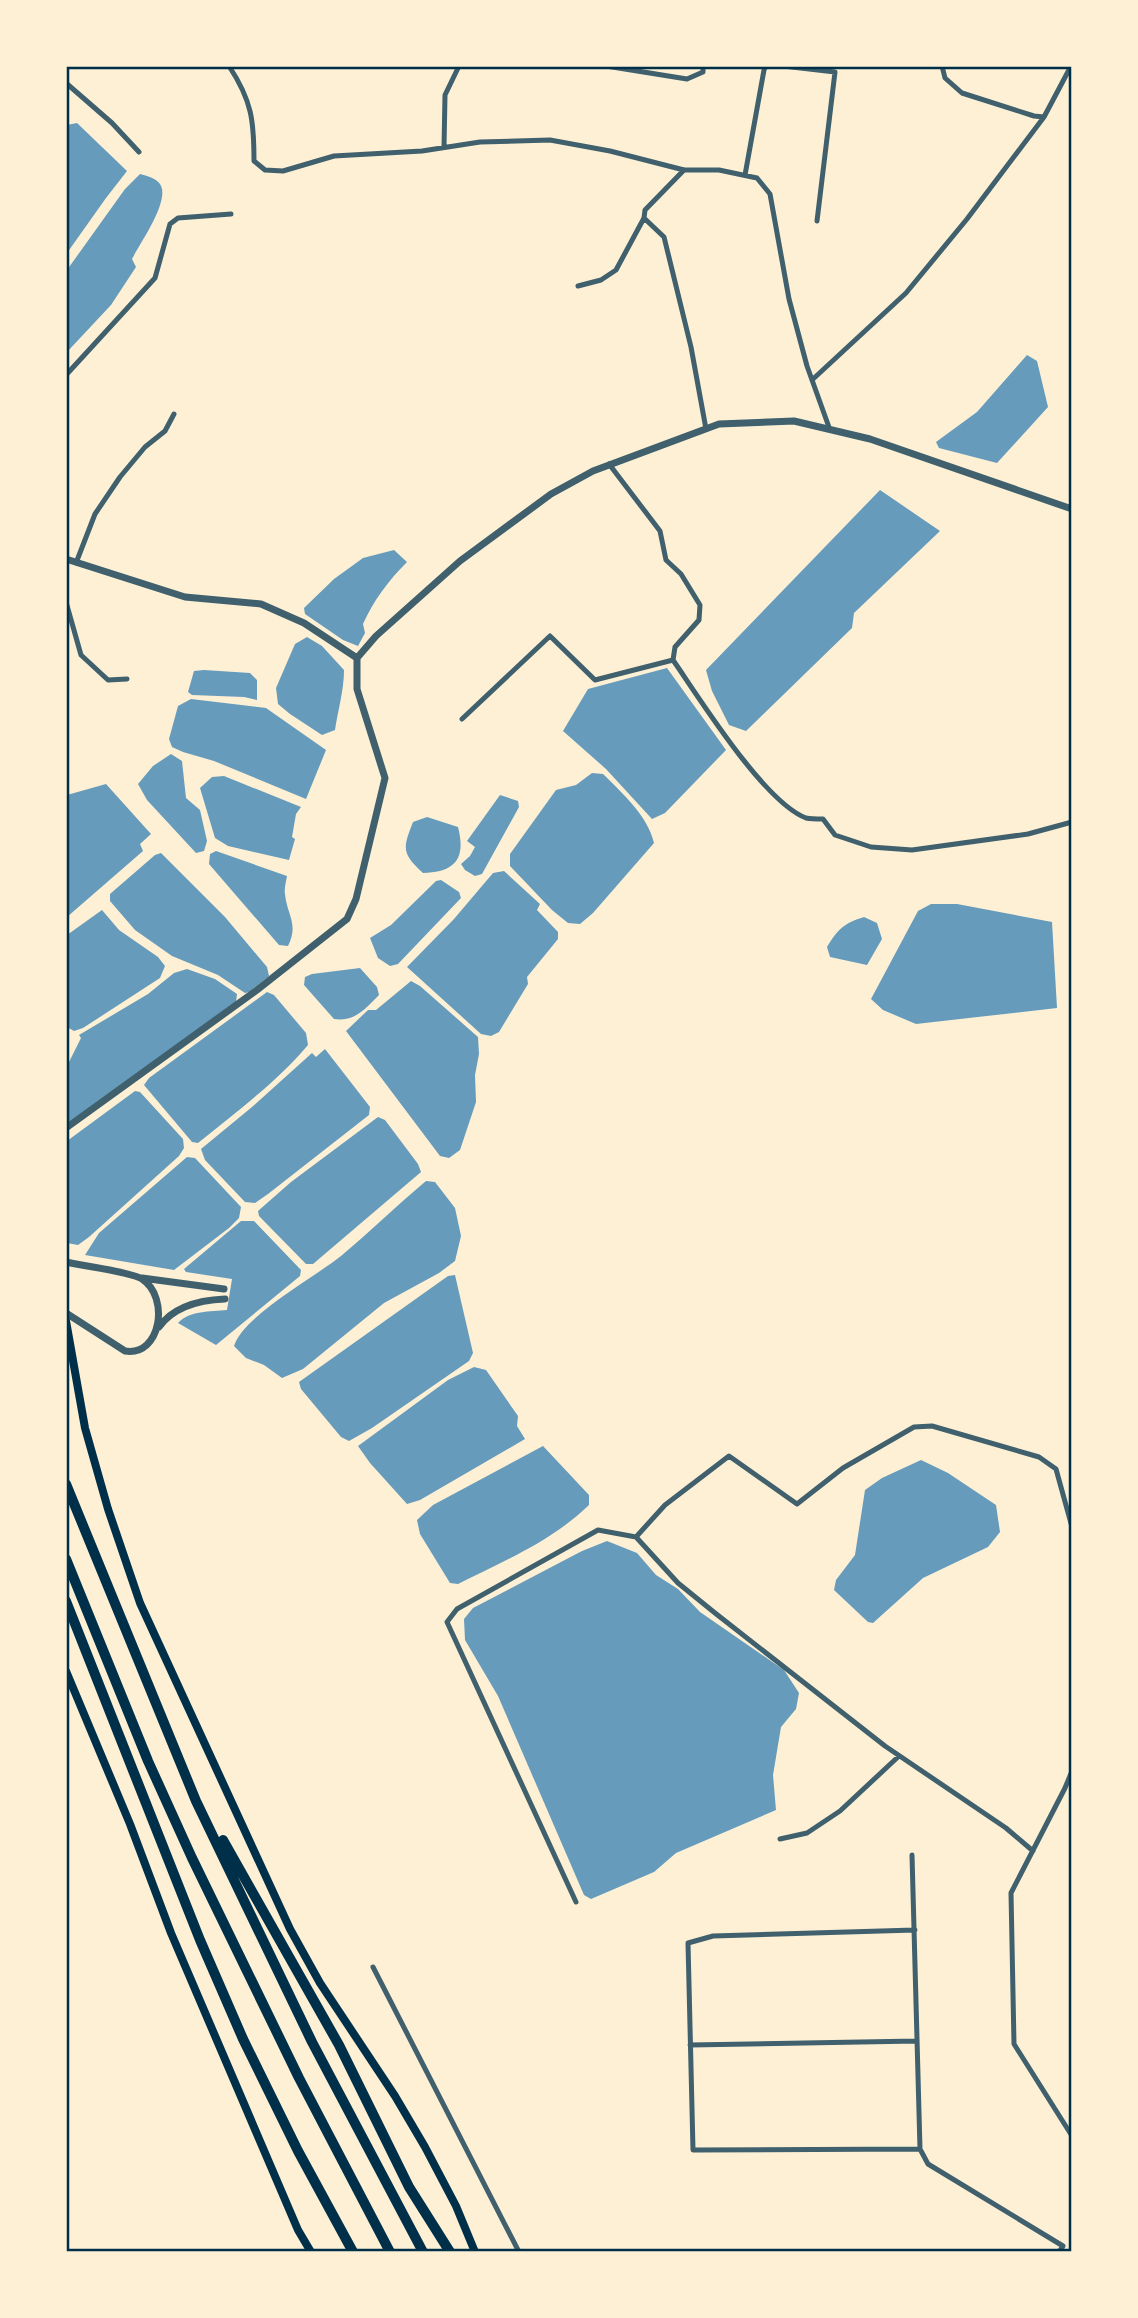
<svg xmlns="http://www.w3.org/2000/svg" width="1138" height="2318" font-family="'DejaVu Sans',sans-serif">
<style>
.water{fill:#669bbc}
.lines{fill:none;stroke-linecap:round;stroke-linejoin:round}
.minor{stroke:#3f606c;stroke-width:5}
.tertiary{stroke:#3f606c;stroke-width:7}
.secondary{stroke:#003049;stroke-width:8}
.motorway{stroke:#003049;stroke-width:10}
.neatline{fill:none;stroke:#003049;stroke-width:2.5}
</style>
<rect width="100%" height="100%" fill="#fdf0d5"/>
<!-- water -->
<path class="water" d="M 77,123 L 127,171 L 106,198 L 67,253 L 67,125 Z
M 140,174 C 147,176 156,178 160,184 C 171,200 140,243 132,259 L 136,267 L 111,305 L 67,352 L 67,270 L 125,189 Z
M 1027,355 L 1037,361 L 1048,407 L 997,463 L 939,448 L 936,442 L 977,412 Z
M 880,490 L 940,531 L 854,613 L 852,628 L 746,731 L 729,725 L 712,691 L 706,670 Z
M 394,550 L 407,562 C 388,581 374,600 363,624 L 365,633 L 358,646 L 343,640 L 305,614 L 304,608 L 334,579 L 363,558 Z
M 307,637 L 322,646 L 344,670 C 344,690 338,710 335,730 L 322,735 L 290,714 L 278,704 L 276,688 L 295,644 Z
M 667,668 L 726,750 L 665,813 L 652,819 L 606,769 L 563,731 L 588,689 Z
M 204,670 L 250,673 L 257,680 L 257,700 L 244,697 L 192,695 L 188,692 L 194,671 Z
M 191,699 L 266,708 L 326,750 L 306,799 L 214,761 L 183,752 L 172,747 L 169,739 L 178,706 Z
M 171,754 L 182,761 L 186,798 L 200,810 L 207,841 L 204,851 L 196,853 L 147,800 L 138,784 L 153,766 Z
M 592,773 L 603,774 C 622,793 648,816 654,843 L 593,913 L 580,924 L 568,923 L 552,910 L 510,866 L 510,854 L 556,790 L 576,785 Z
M 224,776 L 301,807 L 296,814 L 292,837 L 295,839 L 289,860 L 228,846 L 215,838 L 200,788 L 212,777 Z
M 106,784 L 151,834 L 140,844 L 143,851 L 67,917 L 67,795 Z
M 500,795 L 518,801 L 519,807 L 482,874 L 475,876 L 465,870 L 461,864 L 470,856 L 475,847 L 467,841 Z
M 427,817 L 458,827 C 466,858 456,872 423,873 C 401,853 403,848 413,822 Z
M 216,851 L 287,876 C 286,882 284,889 285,894 C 287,915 299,924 288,946 L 279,945 L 209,864 L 210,854 Z
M 161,853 L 225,917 L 267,967 L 269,976 L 249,992 L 245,993 L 218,975 L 172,956 L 135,930 L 110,901 L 110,894 L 155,855 Z
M 504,871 L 540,904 L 537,910 L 558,932 L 558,939 L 527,977 L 528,984 L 499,1032 L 491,1036 L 481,1034 L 407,967 L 454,919 L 493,873 Z
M 441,880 L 459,892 L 461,898 L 398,964 L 390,966 L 378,958 L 370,938 L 391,925 L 436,881 Z
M 931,904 L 957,904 L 1052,922 L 1057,1008 L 916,1024 L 883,1010 L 871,999 L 918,911 Z
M 102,910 L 119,930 L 158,957 L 165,966 L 160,978 L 83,1028 L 74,1031 L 67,1027 L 67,935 Z
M 864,917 L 877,923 L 882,939 L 867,965 L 830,957 L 827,947 C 838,929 844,923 864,917 Z
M 360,968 L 377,987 L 379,995 C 365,1009 355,1022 334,1019 L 304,985 L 305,977 L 312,974 Z
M 187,969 L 215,979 L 237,994 L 236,1002 L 67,1126 L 67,1066 L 81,1038 L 79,1035 L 148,994 L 174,973 Z
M 411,981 L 420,986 L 478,1037 L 479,1054 L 475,1075 L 476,1102 L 460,1150 L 449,1158 L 440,1156 L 346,1031 L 368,1010 L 376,1010 Z
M 267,992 L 274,995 L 306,1033 L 308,1045 C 277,1082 236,1112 198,1143 L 192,1142 L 144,1085 L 149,1078 Z
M 325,1049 L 370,1107 L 369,1115 L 268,1194 L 255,1203 L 245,1202 L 205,1160 L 201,1149 L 252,1107 L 312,1053 L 316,1057 Z
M 135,1091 L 140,1092 L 183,1139 L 184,1148 L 179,1156 L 89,1237 L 78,1245 L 67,1243 L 67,1141 Z
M 378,1117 L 385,1120 L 418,1164 L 421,1172 L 313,1264 L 306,1264 L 259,1216 L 258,1211 L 291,1182 Z
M 187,1157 L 195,1158 L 241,1207 L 239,1218 L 229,1228 L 174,1270 L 85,1255 L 99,1233 Z
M 426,1181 L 435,1182 L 455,1208 L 461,1236 L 455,1261 L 439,1273 L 384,1303 L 303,1369 L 282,1378 L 264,1365 L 246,1358 L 234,1346 C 243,1316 315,1277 341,1256 C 370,1232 397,1205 426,1181 Z
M 241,1221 L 254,1221 L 301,1270 L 300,1276 L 216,1345 L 178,1323 C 190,1310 210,1312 227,1310 L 232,1279 L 186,1272 L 184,1269 Z
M 455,1275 L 473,1353 L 469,1361 L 372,1428 L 349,1441 L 341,1437 L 301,1389 L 299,1382 L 448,1276 Z
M 474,1367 L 486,1370 L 518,1416 L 517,1426 L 525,1439 L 420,1500 L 407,1504 L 370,1463 L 358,1446 L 448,1380 Z
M 543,1446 L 589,1495 L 589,1505 C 552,1541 504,1561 458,1584 L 450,1583 L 420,1534 L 417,1520 L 433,1505 Z
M 921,1460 L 948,1473 L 996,1505 L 1000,1532 L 988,1547 L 923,1578 L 873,1623 L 868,1622 L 834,1590 L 836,1580 L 855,1555 L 865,1490 L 882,1478 Z
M 607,1541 L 637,1553 L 656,1575 L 678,1589 L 700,1612 L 784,1670 L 799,1693 L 796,1709 L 781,1727 L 773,1775 L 776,1810 L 676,1853 L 654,1872 L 591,1899 L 584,1895 L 498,1696 L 465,1640 L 464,1619 L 473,1608 L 582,1551 Z"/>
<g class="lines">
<!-- minor -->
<path class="minor" d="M 229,66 C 252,101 254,121 254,161 L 265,170 L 283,171 L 334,156 L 422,151 L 480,142 L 550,140 L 610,151 L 684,170 L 719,170 L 757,178 L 770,194 L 789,299 L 807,366 L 830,430
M 606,66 L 687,79 L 703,72 L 703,66
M 783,66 L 835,72 L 817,221
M 66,83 L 112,123 L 139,152
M 1044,117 L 1071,66
M 444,147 L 445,95 L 459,66
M 684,170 L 645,210 L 644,218 L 664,237 L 691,347 L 706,429
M 745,175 L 764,70 L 766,66
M 578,286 L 601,280 L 616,270 L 644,218
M 66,375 L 155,278 L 170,224 L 178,218 L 231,214
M 812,380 L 906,293 L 967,219 L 1044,117 L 1034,116 L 962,93 L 945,78 L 942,66
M 609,464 L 660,531 L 666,560 L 681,574 L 700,605 L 699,620 L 675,647 L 673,660 C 700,699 764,802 806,818 C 811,819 818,819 823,819 L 835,835 L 871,847 L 912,850 L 1028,834 L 1072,822
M 76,563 L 95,514 L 120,477 L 145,447 L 165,431 L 174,414
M 66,602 L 81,655 L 108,680 L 127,679
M 462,719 L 550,636 L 595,680 L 673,660
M 636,1537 L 678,1583 L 715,1613 L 885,1746 L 1006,1828 L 1033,1851
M 1072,1771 L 1065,1788 L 1011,1893 L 1014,2044 L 1072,2136
M 780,1839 L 807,1833 L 840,1811 L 899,1756
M 912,1855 L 920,2149
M 576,1902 L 447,1622 L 457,1609 L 598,1530 L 636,1537 L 665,1505 L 729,1456 L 797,1504 L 843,1468 L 914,1427 L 932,1426 L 1039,1457 L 1056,1469 L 1072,1527
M 915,1930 L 713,1936 L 688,1943 L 693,2150 L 920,2149 L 928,2164 L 1063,2246 L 1059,2252
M 373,1967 L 519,2252
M 690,2045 L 917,2041"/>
<!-- tertiary -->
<path class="tertiary" d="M 66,559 L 185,597 L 261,604 L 304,623 L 357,658
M 357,658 L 376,636 L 460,561 L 551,494 L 593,471 L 719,424 L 794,421 L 870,439 L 1072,509
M 66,1128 L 257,990 L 347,919 L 356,899 L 385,778 L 357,689 L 357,658
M 66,1262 C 82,1266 132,1272 142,1279 C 170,1297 161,1357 125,1351 L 66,1313
M 142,1278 L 224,1289
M 159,1327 C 174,1306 200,1300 225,1299"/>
<!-- secondary -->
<path class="secondary" d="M 66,1321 L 85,1428 L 108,1509 L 140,1603 L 290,1929 L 320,1983 L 395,2096 L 425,2147 L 456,2206 L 475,2252
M 66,1671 L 130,1824 L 171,1933 L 298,2230 L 311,2252"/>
<!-- motorway -->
<path class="motorway" d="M 66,1484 L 196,1801 L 312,2042 L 423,2252
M 66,1559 L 148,1761 L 192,1858 L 299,2078 L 390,2252
M 66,1601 L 200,1940 L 243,2039 L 298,2151 L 353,2252
M 223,1840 L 339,2045 L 409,2187 L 450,2252"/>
</g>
<!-- border -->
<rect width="1138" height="2318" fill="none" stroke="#fdf0d5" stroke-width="136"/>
<rect x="68" y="68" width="1002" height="2182" class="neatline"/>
</svg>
